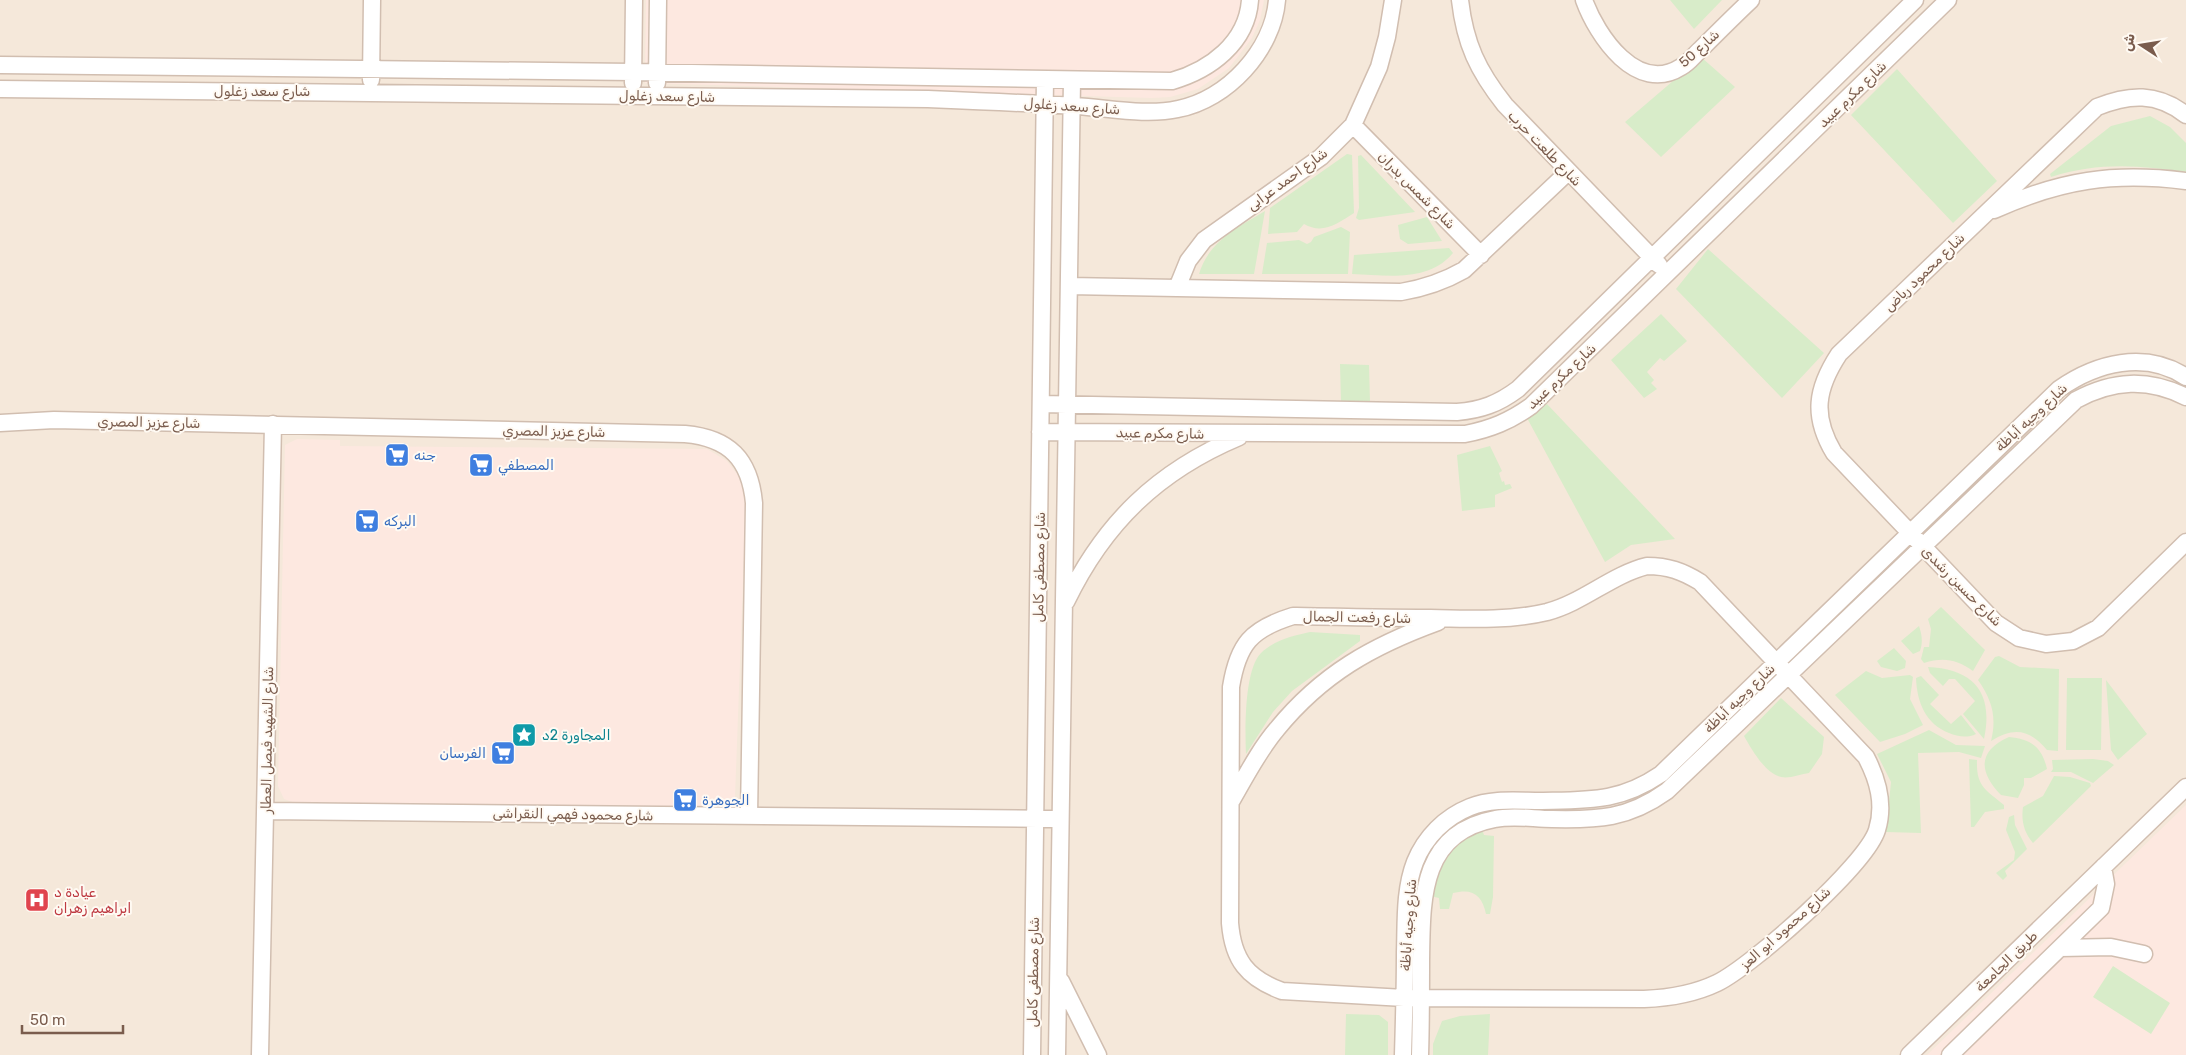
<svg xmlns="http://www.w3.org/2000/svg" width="2186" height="1055" font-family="Rubik,Cairo,sans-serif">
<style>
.residential{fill:#f5e8da}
.commercial{fill:#fde8e0}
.green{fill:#d8ecc9}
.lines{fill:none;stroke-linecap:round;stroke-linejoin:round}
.minor-casing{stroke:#d1beb0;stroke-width:19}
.minor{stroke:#fff;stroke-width:16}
.labels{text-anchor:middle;stroke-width:4;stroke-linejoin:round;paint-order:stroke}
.street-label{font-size:14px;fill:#7a5c4d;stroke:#fffaf3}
.shop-label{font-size:14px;fill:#366cbe;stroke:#fffaf3;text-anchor:start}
.culture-label{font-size:14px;fill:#0d838f;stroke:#fffaf3;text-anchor:start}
.health-label{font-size:14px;fill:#be3a42;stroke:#fffaf3;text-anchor:start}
</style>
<rect width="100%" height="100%" fill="#fdf6ec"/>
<!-- residential -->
<path class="residential" d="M 0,0 L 2186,0 L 2186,1055 L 0,1055 Z"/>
<!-- commercial -->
<path class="commercial" d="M 646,0 L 1264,0 L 1260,20 L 1252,38 L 1229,68 L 1198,89 L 1170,97 L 1152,98 L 645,83 Z
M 297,439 L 340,440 L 340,446 L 707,449 L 727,461 L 740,478 L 746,500 L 735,797 L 731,804 L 724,808 L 298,804 L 284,799 L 278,786 L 285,445 Z
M 2186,805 L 2186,1055 L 1927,1055 Z"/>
<!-- green -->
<path class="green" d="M 1670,0 L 1722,0 L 1694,29 Z
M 1701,57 L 1735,87 L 1661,157 L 1625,122 Z
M 1897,69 L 1997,181 L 1953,223 L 1851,115 Z
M 2150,116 L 2170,127 L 2186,143 L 2186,172 C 2139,165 2097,162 2051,177 L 2050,174 L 2111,126 Z
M 1347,154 L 1352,155 L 1354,213 C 1338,223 1323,235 1304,224 L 1297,232 L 1268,234 L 1270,208 Z
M 1361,155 L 1415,212 L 1359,220 L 1356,218 L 1359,208 L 1358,156 Z
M 1265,211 L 1254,274 L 1199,274 C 1209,241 1237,228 1265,211 Z
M 1427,217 L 1442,241 L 1408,244 L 1400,239 L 1398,225 Z
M 1341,227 L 1350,232 L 1348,274 L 1262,274 L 1267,243 L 1299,240 L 1307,244 L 1311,242 L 1314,237 Z
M 1449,248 L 1453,253 C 1428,283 1386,275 1352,274 L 1354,255 Z
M 1708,249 L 1824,353 L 1782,398 L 1676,289 Z
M 1661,314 L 1687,341 L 1664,361 L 1660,358 L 1647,372 L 1654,380 L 1651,383 L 1657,389 L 1644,398 L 1611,360 Z
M 1340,364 L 1369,365 L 1370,402 L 1341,402 Z
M 1547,404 L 1675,539 L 1631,545 L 1605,562 L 1527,418 Z
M 1490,446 L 1502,471 L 1499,473 L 1502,482 L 1504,481 L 1505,485 L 1510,484 L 1512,488 L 1495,495 L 1495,507 L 1462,511 L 1457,455 Z
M 1941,607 L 1985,650 L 1973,671 C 1956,659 1943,657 1924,663 L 1921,659 L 1924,647 L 1929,647 L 1931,629 L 1928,619 Z
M 1919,626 C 1922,635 1923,642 1920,651 L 1913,654 L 1901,641 Z
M 1310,632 L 1360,635 L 1360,641 L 1292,691 L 1273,712 L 1246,754 C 1245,731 1244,670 1261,653 C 1275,640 1292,636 1310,632 Z
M 1894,648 L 1906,661 L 1905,668 L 1897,671 L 1881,667 L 1877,661 Z
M 1999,656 L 2020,667 L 2059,669 L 2058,751 L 2047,750 C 2029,729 2014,727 1991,741 C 1997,717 1992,700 1978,680 L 1995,657 Z
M 1928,667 C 1973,669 1994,692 1984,739 L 1963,714 L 1975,701 L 1955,679 L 1949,679 L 1943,686 L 1930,673 Z
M 1866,671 L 1882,678 L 1910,675 L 1913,677 L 1910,699 L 1923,725 L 1905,734 L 1880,742 L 1835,695 Z
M 1921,676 L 1939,695 L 1930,704 L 1951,724 L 1961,715 L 1976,734 C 1968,738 1958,737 1949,733 C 1926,724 1917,703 1916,678 Z
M 2067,678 L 2102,678 L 2101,750 L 2066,750 Z
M 2106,680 L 2147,734 L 2118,760 L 2111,750 Z
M 1781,698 L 1824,737 L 1822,754 L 1809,773 C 1801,774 1789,779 1781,777 C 1765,773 1752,750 1744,736 Z
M 1929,730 L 1956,745 L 1985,746 L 1981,758 L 1959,752 L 1918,753 L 1921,833 L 1886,832 L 1891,782 L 1877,754 Z
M 2009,737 C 2031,739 2042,747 2047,769 L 2031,778 L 2024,778 L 2024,785 L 2018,798 L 2001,795 C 1978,771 1978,751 2009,737 Z
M 1969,759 L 1977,760 C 1976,787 1986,790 2004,805 L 2004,809 L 1985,812 L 1974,827 L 1971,827 Z
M 2093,759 L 2108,761 L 2114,765 L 2093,783 L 2071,772 L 2051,772 L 2053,769 L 2052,760 Z
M 2054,776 L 2070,777 L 2090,783 L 2091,786 L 2033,843 C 2024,832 2021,821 2023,807 L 2043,796 Z
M 2014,815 L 2015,825 L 2027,849 L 2005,871 L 2007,876 L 2003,880 L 1996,873 L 2014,860 L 2015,852 L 2006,830 L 2009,817 Z
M 1482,829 L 1484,835 L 1494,836 L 1493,897 L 1490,914 L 1486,914 C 1482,895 1473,888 1453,893 L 1449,909 L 1440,909 L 1439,898 L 1426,895 L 1451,845 Z
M 2113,966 L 2170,1003 L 2151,1034 L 2093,997 Z
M 1346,1014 L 1379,1015 L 1388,1022 L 1388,1055 L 1345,1055 Z
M 1490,1014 L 1488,1055 L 1433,1055 L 1433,1044 L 1442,1021 L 1460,1016 Z"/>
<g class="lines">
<defs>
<path id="minor" d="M 1460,0 C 1465,44 1478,71 1505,105 L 1659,265
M 1584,0 C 1597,36 1637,95 1681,67 C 1689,63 1695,54 1701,49 C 1718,32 1734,16 1751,0
M 0,65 L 633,72 L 1172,81 C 1210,70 1247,43 1250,0
M 371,80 L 372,0
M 633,83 L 634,0
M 657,83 L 658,0
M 0,89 L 928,99 C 977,101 1027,103 1076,106 C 1109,108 1146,116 1178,109 C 1227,100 1273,50 1277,0
M 2186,115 C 2157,92 2129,94 2097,107 L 1839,354 C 1816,389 1812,416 1834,453 L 1996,623 L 2019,638 L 2046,644 L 2073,641 L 2098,628 L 2186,542
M 1353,125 L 1481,255
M 1994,210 C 2061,180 2113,172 2186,181
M 1069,286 L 1401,292 C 1425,288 1443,282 1464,270 L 1568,172
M 1177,288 L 1188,261 L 1204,240 L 1321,157 L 1353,125 L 1379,67 L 1387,37 L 1393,0
M 1041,404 L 1457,412 C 1481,410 1498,404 1518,389 L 1915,0
M 0,423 L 54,420 L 685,434 C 729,438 750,459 754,503 L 749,816
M 1040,432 L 1465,434 C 1491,429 1510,421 1531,406 L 1948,0
M 1647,566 C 1668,566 1682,571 1700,582 L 1866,757 C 1878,780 1885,804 1877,830 C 1866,865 1752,966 1717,983 C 1694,994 1670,998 1644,999 L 1404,998 L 1282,991 C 1247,978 1233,960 1230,923 L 1231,687 C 1238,644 1251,629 1293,616 C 1339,617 1384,618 1430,618 C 1469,619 1510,621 1547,612 C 1584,602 1611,575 1647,566 Z
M 1066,602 C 1104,523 1158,471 1239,437
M 1232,800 C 1246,776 1259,750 1277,729 C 1322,674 1372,646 1438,622
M 265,811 L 1060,819
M 2060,948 L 2111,947 L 2144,954
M 1061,981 L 1098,1055
M 260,1055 L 273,424
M 1032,1055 L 1045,79
M 1057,1055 L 1072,80
M 1403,1055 C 1404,1021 1405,987 1405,952 C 1406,923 1404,890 1415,862 C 1425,837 1445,817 1470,807 C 1492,798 1518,801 1541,801 C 1589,800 1620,802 1661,774 L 2059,389 C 2096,363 2145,350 2186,377
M 1420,1055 C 1421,1023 1421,992 1421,960 C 1422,899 1420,833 1495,819 C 1513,815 1534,819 1552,819 C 1598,820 1628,819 1667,791 L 2076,400 C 2113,380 2148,378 2186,397
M 1909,1055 L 2186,787
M 1950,1055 L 2101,908 L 2106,884 L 2103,867"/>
</defs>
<!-- minor casing -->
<use href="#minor" class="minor-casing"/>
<!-- minor -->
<use href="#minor" class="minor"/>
</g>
<!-- icons -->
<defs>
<symbol id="supermarket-square" viewBox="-11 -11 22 22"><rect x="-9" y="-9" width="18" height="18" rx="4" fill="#3f7fe0" stroke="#fffaf3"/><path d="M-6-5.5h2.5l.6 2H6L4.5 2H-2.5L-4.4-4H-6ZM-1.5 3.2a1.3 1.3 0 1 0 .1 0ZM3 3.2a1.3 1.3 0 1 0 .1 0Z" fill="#fff"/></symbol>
<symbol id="sight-square" viewBox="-11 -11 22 22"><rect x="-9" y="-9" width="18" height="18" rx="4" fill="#0f9aa8" stroke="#fffaf3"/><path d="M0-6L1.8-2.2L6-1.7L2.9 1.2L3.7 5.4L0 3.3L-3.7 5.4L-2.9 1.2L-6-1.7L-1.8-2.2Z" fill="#fff"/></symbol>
<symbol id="hospital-square" viewBox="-11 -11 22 22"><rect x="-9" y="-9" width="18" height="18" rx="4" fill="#e0444e" stroke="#fffaf3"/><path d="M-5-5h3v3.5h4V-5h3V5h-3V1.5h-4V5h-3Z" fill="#fff"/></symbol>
</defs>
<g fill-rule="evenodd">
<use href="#supermarket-square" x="383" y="441" width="28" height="28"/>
<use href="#supermarket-square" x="467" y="451" width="28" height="28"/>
<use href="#supermarket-square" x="353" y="507" width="28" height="28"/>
<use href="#sight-square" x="510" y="721" width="28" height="28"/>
<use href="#supermarket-square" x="489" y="739" width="28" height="28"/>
<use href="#supermarket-square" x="671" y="786" width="28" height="28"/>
<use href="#hospital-square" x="23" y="886" width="28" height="28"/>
</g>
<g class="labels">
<!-- street labels -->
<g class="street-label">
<text transform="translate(1699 48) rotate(-42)" y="5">شارع 50</text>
<text x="262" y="96">شارع سعد زغلول</text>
<text transform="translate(1852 94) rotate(-44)" y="5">شارع مكرم عبيد</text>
<text transform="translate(667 96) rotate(1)" y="5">شارع سعد زغلول</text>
<text transform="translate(1072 106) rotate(4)" y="5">شارع سعد زغلول</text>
<text transform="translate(1545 148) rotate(46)" y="5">شارع طلعت حرب</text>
<text transform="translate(1287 179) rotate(-36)" y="5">شارع احمد عرابى</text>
<text transform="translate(1417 190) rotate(45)" y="5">شارع شمس بدران</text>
<text transform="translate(1924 272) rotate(-44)" y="5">شارع محمود رياض</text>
<text transform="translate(1561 376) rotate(-43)" y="5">شارع مكرم عبيد</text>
<text transform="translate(2031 417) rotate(-43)" y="5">شارع وجيه أباظة</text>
<text transform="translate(149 422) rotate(1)" y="5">شارع عزيز المصري</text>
<text transform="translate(554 431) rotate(1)" y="5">شارع عزيز المصري</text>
<text transform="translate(1160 433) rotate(1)" y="5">شارع مكرم عبيد</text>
<text transform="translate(1039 567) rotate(-89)" y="5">شارع مصطفى كامل</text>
<text transform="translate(1962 586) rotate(45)" y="5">شارع حسين رشدى</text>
<text transform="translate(1357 617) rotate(1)" y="5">شارع رفعت الجمال</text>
<text transform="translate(1739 698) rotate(-44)" y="5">شارع وجيه أباظة</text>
<text transform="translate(267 740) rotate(-89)" y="5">شارع الشهيد فيصل العطار</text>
<text transform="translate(573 814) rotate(1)" y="5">شارع محمود فهمي النقراشى</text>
<text transform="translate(1408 925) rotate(-86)" y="5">شارع وجيه أباظة</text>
<text transform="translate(1785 928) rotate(-42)" y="5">شارع محمود ابو العز</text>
<text transform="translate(2006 961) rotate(-44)" y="5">طريق الجامعة</text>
<text transform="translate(1033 972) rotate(-89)" y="5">شارع مصطفى كامل</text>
</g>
<!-- shop labels -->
<g class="shop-label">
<text x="414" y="460">جنه</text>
<text x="498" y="470">المصطفي</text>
<text x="384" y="526">البركه</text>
<text x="486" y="758" text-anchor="end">الفرسان</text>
<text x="702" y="805">الجوهرة</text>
</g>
<!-- culture labels -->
<g class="culture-label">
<text x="542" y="740">المجاورة 2د</text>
</g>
<!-- health labels -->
<g class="health-label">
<text x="54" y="897">عيادة د<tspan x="54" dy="16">ابراهيم زهران</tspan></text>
</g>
</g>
<!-- north arrow -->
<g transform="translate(2141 45) rotate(282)" stroke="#fffaf3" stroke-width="4" paint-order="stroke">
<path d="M0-4L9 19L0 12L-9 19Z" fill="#7a5c4d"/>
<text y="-8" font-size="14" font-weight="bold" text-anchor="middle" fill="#7a5c4d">ش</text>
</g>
<!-- scale -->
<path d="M22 1025v8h101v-8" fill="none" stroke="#7a5c4d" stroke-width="2.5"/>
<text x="30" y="1025" font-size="15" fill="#7a5c4d" stroke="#fffaf3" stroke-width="4" paint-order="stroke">50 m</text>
</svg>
